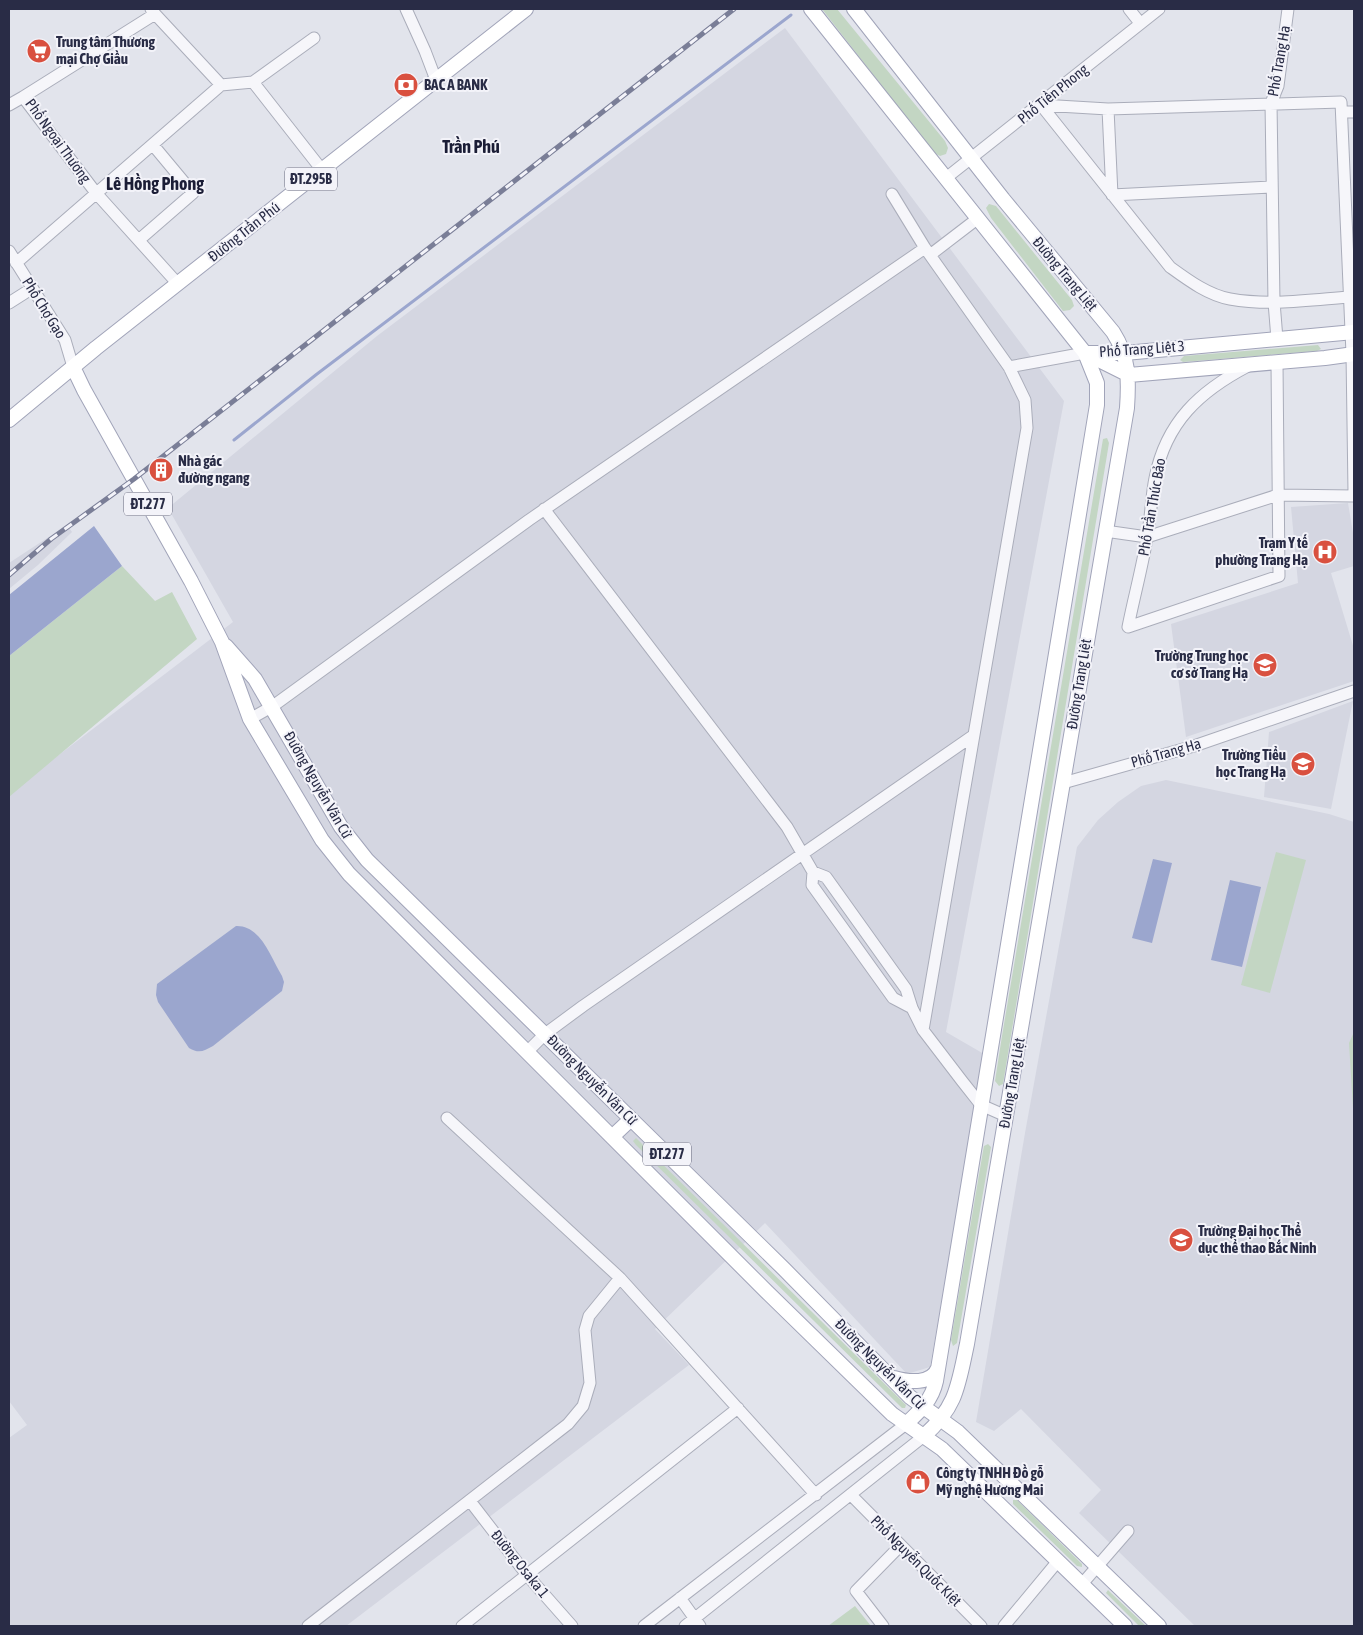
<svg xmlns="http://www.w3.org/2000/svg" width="1363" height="1635" font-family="'Asap Condensed',sans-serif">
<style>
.built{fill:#d4d6e1}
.green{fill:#c3d6c3}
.water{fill:#9ba6ce}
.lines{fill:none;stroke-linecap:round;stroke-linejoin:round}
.stream{stroke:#9ba6ce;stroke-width:3}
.minor-casing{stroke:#aaadba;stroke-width:13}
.major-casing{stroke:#a1a4b9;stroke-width:16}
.minor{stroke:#f6f6fa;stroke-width:11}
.major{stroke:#fff;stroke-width:14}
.rail-casing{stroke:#7a7e97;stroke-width:5}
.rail{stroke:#f3f3f9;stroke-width:3;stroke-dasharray:9;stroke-linecap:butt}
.labels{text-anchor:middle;stroke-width:4;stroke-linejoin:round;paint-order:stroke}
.shield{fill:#f3f3f9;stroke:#66687c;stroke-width:1}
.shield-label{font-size:14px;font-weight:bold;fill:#292c46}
.poi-label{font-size:15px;font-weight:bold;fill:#292c46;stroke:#f3f3f9;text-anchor:start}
.street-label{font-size:15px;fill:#292c46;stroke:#f3f3f9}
.quarter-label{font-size:18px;font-weight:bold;fill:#1b1d36;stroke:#f3f3f9}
</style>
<rect width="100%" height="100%" fill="#e2e4ec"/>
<!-- built -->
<path class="built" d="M 785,28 L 1064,401 L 946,1032 L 984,1054 L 930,1367 L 907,1374 L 765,1223 L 655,1329 L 689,1365 L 346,1626 L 9,1626 L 9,1438 L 27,1425 L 9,1401 L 9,793 L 233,622 L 168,508 L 377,336 Z
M 1348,503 L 1354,539 L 1354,566 L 1331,573 L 1354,649 L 1354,681 L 1186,737 L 1171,624 L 1298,583 L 1291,507 Z
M 67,525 L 72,532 L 38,565 L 9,589 L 9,563 Z
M 1353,701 L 1331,809 L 1264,797 L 1269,732 Z
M 1166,780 L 1329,814 L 1354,822 L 1354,1626 L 1195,1626 L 1079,1513 L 1101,1490 L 1021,1409 L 994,1431 L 976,1422 L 1025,1133 L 1077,847 L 1098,820 L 1118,802 L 1141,786 Z"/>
<!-- green -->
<path class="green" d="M 822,9 L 837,9 L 945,141 L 948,148 L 946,154 L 940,156 L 934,153 Z
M 989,204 L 996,206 L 1072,300 L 1074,306 L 1070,310 L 1063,311 L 991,218 L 986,208 Z
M 1318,345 L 1321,349 L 1317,351 L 1183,362 L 1180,360 L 1184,356 Z
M 1107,438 L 1109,443 L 1003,1084 L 999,1086 L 995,1081 L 1002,1036 L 1103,439 Z
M 122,566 L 155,601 L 172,592 L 197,639 L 9,797 L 9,656 Z
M 1276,852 L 1306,860 L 1270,993 L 1241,985 Z
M 1354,1032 L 1354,1125 L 1349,1043 Z
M 636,1138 L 899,1398 L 906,1405 L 905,1408 L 902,1408 L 636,1145 L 633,1141 Z
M 988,1144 L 991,1147 L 957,1343 L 953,1346 L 951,1340 L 983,1151 L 984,1146 Z
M 1013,1500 L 1017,1500 L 1082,1564 L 1082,1567 L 1077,1566 L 1013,1504 Z
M 1108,1590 L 1110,1592 L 1146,1626 L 1139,1626 L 1106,1593 Z
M 855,1606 L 871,1626 L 828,1626 Z"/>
<!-- water -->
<path class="water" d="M 94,526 L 122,566 L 9,656 L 9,595 Z
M 1153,859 L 1172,863 L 1152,943 L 1132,938 Z
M 1230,880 L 1261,887 L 1242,967 L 1211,960 Z
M 236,926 C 261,925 271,958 282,976 L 284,982 L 282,991 L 213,1046 C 204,1051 199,1054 189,1048 L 158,1002 L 156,995 L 157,984 Z"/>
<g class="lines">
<!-- stream -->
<path class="stream" d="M 234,440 L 317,374 L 791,15"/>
<defs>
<path id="minor" d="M 151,9 L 155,14 L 23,97 L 96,193 L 178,284
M 406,9 L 425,51 L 436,80
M 1129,9 L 1140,23
M 155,14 L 221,85
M 253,82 L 322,170
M 221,85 L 253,82 L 314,38
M 9,105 L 23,97
M 1041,105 L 1108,109 L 1341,102 L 1352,354 L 1354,492
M 1041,105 L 1170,267 C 1188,280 1208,295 1230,299 C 1269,306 1310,300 1349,297
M 1108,109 L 1112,195 L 1271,187
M 1342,112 L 1354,112
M 946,178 L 1159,9
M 892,194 L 925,248 L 1009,367 L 1025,400 L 1027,428 L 923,1030
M 140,239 L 193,193 L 153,145
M 9,251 L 65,340 L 73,367
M 930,255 L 977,219
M 16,263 L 221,85
M 9,303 L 31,289
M 1277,339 L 1274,302 L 1271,103 L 1278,86 L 1288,9
M 1009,367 L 1085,353
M 544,509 L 787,827 L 813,872 L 812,885 L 893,998 L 912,1008
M 1105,531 L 1147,537 L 1278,495 L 1354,496
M 1128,627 L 1279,576 L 1277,363
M 1128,627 C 1134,597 1142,568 1147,538 C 1151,518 1151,497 1155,478 C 1166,422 1200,391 1248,366
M 250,719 L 273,706 L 529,520 L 925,248
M 1063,783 L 1194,746 L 1354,691
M 813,872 L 826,877 L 906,989 L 912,1008 L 923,1030 L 962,1081 L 981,1105 L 1006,1116
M 528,1051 L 545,1034 L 583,1006 L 974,735
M 447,1118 L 620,1278 L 816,1495
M 852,1496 L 981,1626
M 470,1501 L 527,1575 L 572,1626
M 1082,1584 L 1128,1531
M 680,1598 L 700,1626
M 308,1626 L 568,1424 L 583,1406 L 590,1383 L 585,1330 L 589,1316 L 620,1278
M 462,1626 L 738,1408
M 644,1626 L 906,1424
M 685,1626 L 924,1436
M 883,1626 L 856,1591 L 900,1546
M 1004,1626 L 1058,1561"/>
<path id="major" d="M 811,9 L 1085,353 L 1097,383 L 1097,405 L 936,1381 C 932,1400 920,1411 906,1424
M 854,9 L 1003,199 L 1113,332 C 1129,357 1129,379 1127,408 L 967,1344 C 958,1386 957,1406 924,1436
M 1085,353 L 1129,375 L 1325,358 L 1354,354
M 1088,353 L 1125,353 L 1354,332
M 73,367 L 84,390 L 191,581 L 222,642 L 250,719 L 322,840 L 349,874 L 767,1292 L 892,1414 L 942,1449 L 1125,1626
M 9,420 L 96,348 L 526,9
M 226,646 L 255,679 L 341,827 L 367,860 L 784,1269 L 910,1397 L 958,1432 L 1159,1626
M 613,1136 L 631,1119
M 894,1378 C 908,1382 932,1385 938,1368"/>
</defs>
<!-- minor casing -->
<use href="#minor" class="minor-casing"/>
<!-- major casing -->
<use href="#major" class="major-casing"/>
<!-- minor -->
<use href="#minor" class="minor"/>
<!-- major -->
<use href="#major" class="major"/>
<defs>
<path id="rail" d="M 9,575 L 51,539 L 134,479 L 734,9"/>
</defs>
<!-- rail casing -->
<use href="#rail" class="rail-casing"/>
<!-- rail -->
<use href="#rail" class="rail"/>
</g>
<!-- icons -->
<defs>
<symbol id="supermarket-disc" viewBox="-11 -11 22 22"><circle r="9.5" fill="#d9503f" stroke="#f3f3f9"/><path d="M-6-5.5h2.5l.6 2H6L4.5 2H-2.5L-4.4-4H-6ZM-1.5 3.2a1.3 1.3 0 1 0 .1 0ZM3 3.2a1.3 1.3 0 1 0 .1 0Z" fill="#fff"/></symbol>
<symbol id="bank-disc" viewBox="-11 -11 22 22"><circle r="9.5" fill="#d9503f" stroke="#f3f3f9"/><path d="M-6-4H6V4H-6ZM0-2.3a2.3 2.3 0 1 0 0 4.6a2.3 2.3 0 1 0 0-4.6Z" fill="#fff"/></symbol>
<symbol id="building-disc" viewBox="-11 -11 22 22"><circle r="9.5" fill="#d9503f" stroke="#f3f3f9"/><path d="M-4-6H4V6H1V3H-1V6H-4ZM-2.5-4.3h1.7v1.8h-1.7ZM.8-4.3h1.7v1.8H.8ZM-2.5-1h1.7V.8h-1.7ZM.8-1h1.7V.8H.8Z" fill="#fff"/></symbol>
<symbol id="hospital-disc" viewBox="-11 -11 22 22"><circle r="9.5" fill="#d9503f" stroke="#f3f3f9"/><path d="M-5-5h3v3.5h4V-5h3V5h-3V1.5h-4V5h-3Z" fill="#fff"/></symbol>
<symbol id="school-disc" viewBox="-11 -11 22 22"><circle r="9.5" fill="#d9503f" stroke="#f3f3f9"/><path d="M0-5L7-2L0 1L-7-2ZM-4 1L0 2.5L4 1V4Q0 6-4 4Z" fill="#fff"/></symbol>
<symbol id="university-disc" viewBox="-11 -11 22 22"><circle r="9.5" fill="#d9503f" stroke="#f3f3f9"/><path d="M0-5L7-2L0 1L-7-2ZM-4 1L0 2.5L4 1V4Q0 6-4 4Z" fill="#fff"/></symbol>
<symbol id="shop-disc" viewBox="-11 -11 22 22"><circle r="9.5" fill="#d9503f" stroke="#f3f3f9"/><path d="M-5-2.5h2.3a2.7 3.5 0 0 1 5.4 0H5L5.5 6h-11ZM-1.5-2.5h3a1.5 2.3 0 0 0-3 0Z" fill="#fff"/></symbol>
</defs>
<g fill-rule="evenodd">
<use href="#supermarket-disc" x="25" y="37" width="28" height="28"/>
<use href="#bank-disc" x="392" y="71" width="28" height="28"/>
<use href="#building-disc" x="147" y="456" width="28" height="28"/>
<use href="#hospital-disc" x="1311" y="538" width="28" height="28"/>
<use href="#school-disc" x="1251" y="651" width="28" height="28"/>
<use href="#school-disc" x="1289" y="750" width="28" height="28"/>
<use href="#university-disc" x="1167" y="1226" width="28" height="28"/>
<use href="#shop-disc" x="904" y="1468" width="28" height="28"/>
</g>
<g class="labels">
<!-- shield labels -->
<g class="shield">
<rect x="285" y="167.5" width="52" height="23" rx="4"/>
<rect x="124" y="492.5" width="48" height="23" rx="4"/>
<rect x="643" y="1142.5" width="48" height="23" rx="4"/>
</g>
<g class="shield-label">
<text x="311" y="184">ĐT.295B</text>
<text x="148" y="509">ĐT.277</text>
<text x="667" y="1159">ĐT.277</text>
</g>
<!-- poi labels -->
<g class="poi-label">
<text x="56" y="47">Trung tâm Thương<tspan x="56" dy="17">mại Chợ Giầu</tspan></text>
<text x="424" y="90">BAC A BANK</text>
<text x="178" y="466">Nhà gác<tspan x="178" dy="17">đường ngang</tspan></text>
<text x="1308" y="548" text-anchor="end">Trạm Y tế<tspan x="1308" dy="17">phường Trang Hạ</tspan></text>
<text x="1248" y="661" text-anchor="end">Trường Trung học<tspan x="1248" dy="17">cơ sở Trang Hạ</tspan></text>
<text x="1286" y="760" text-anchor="end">Trường Tiểu<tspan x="1286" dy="17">học Trang Hạ</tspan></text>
<text x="1198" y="1236">Trường Đại học Thể<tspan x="1198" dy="17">dục thể thao Bắc Ninh</tspan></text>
<text x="936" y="1478">Công ty TNHH Đồ gỗ<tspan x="936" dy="17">Mỹ nghệ Hương Mai</tspan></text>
</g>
<!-- street labels -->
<g class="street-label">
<text transform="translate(1279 61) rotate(-80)" y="5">Phố Trang Hạ</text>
<text transform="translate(1053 94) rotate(-39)" y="5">Phố Tiền Phong</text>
<text transform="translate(58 141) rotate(54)" y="5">Phố Ngoại Thương</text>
<text transform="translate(244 232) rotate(-38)" y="5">Đường Trần Phú</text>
<text transform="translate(1065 274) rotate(50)" y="5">Đường Trang Liệt</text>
<text transform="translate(44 308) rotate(58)" y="5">Phố Chợ Gạo</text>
<text transform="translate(1142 349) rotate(-4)" y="5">Phố Trang Liệt 3</text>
<text transform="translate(1152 507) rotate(-80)" y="5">Phố Trần Thúc Bảo</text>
<text transform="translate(1079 684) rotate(-81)" y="5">Đường Trang Liệt</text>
<text transform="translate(1166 753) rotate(-16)" y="5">Phố Trang Hạ</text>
<text transform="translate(318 785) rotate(60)" y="5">Đường Nguyễn Văn Cừ</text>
<text transform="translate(592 1080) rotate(45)" y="5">Đường Nguyễn Văn Cừ</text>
<text transform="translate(1012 1083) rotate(-80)" y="5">Đường Trang Liệt</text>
<text transform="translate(880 1364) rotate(45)" y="5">Đường Nguyễn Văn Cừ</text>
<text transform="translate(916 1561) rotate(45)" y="5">Phố Nguyễn Quốc Kiệt</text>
<text transform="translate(520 1564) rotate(51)" y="5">Đường Osaka 1</text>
</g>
<!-- quarter labels -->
<g class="quarter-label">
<text x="471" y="153">Trần Phú</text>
<text x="155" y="190">Lê Hồng Phong</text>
</g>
</g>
<!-- border -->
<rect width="1363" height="1635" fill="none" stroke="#292c46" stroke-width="20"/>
</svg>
